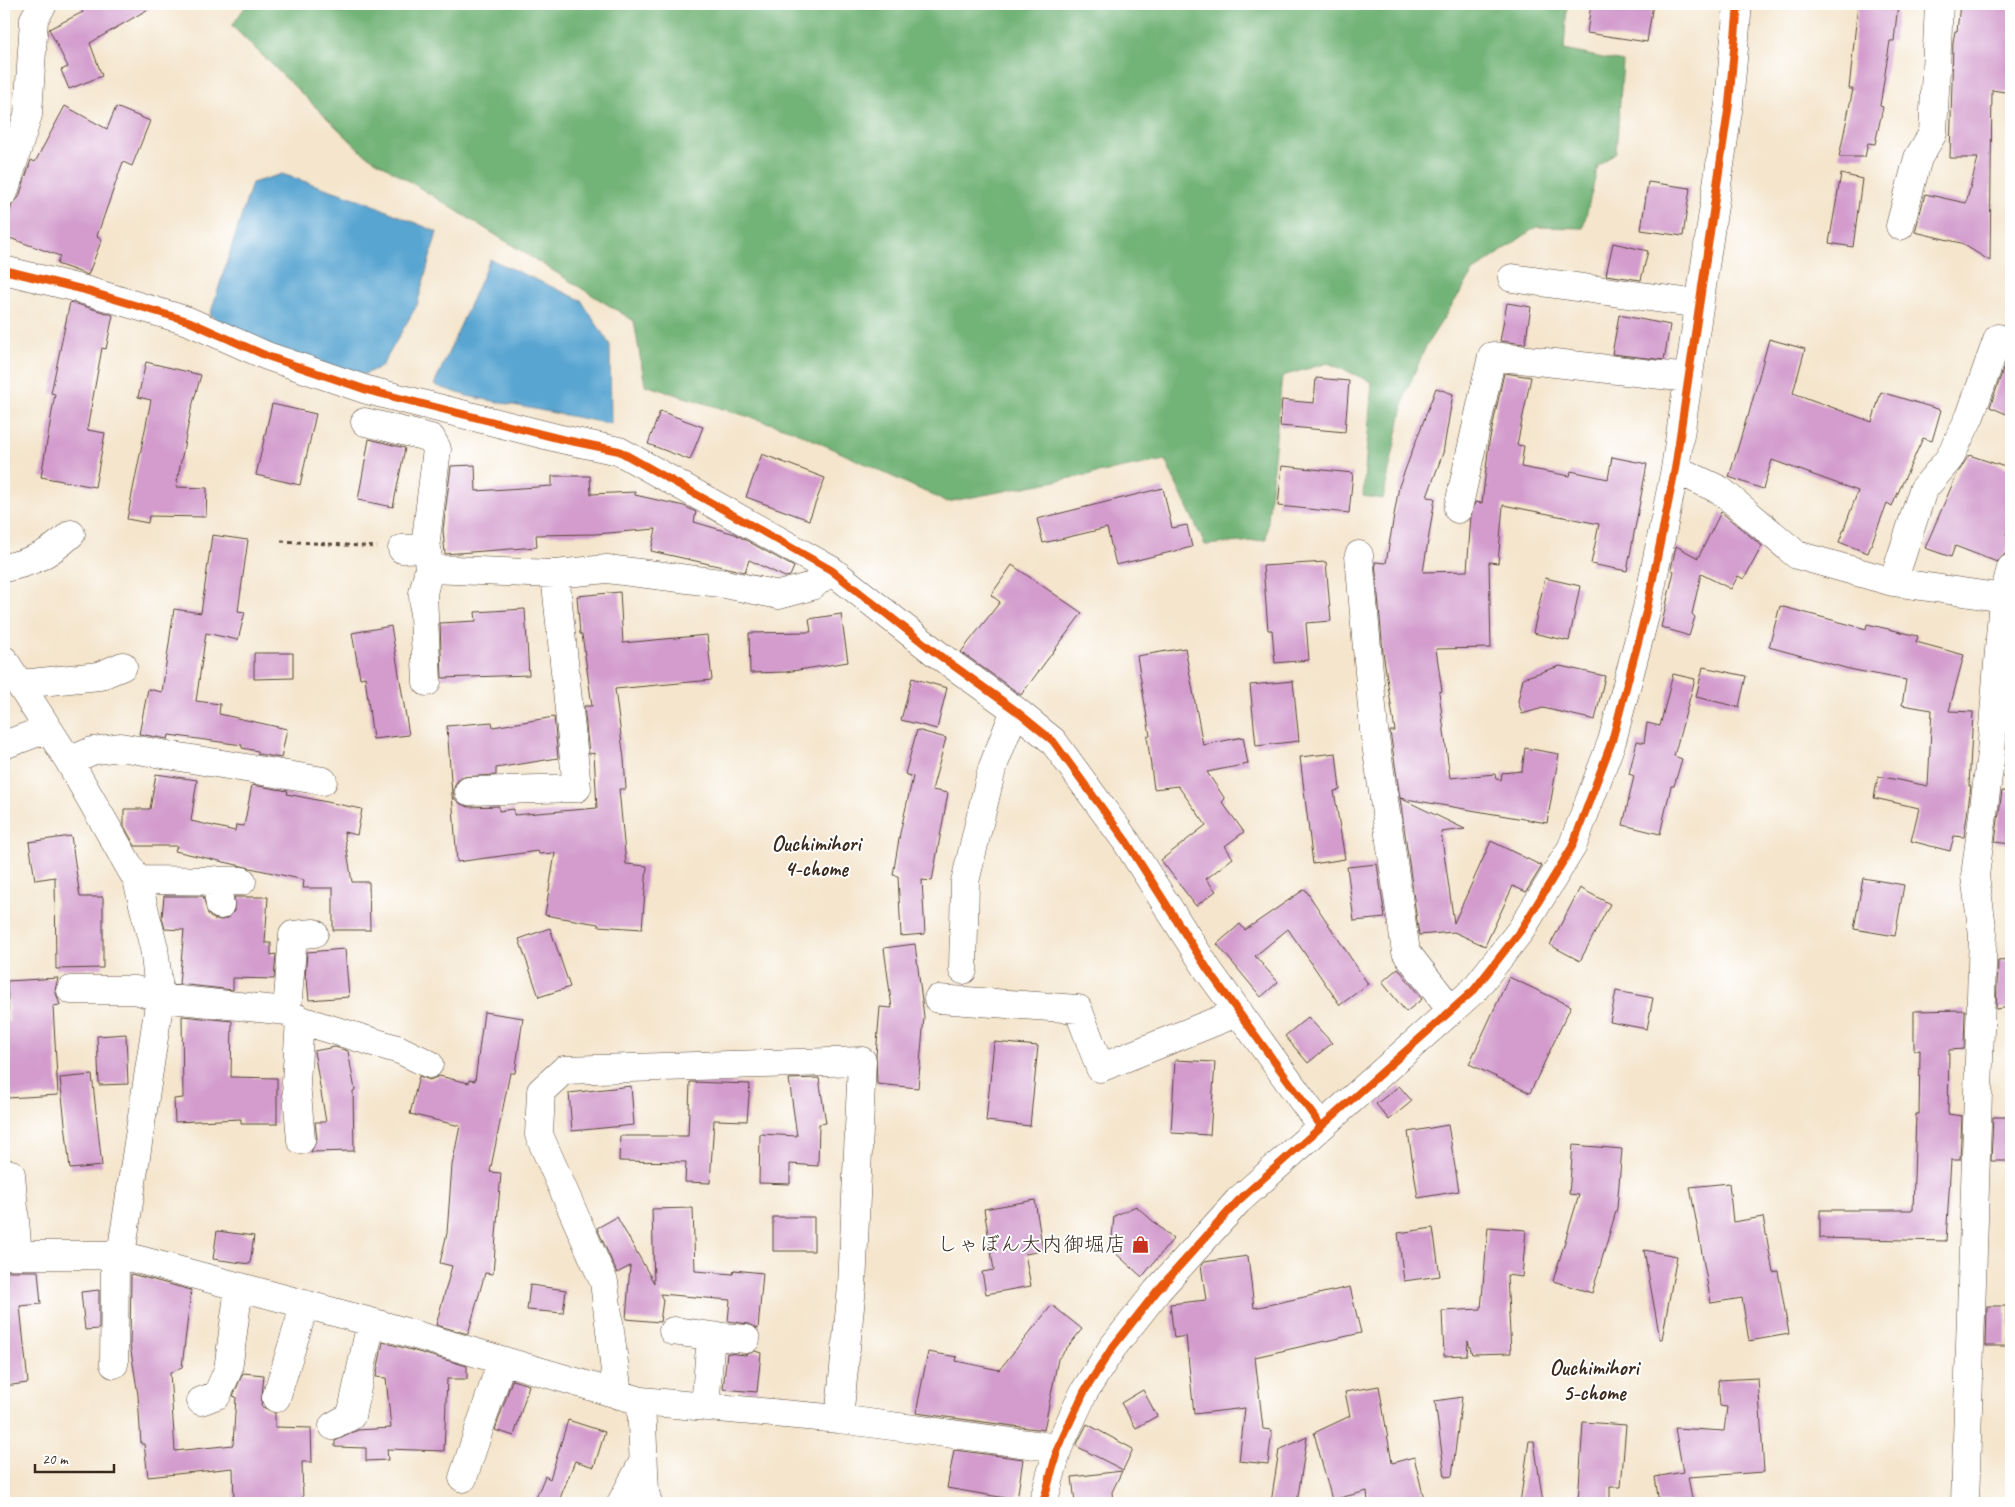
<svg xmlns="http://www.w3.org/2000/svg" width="2015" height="1507" font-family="Caveat,'Klee One',sans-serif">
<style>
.forest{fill:#72b377;stroke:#566e4a}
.water{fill:#59a5d1;stroke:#4a6878}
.building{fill:#d39ccd}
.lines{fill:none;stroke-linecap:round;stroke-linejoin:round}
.minor-casing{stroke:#574638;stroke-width:29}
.path{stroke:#574638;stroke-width:3;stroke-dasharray:4 4;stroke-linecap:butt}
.minor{stroke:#fff;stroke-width:28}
.cycleway-casing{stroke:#fff;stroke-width:11}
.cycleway{stroke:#e8590c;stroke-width:8}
.labels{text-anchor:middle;stroke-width:4;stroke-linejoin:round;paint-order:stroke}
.poi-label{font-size:21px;fill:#3b2a1e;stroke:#fff;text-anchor:end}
.neighbourhood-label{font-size:22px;font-weight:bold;fill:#3b2a1e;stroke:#fff}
</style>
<rect width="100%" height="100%" fill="#fff"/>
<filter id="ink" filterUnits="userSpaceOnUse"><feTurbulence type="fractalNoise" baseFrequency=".02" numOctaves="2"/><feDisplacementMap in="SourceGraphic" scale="10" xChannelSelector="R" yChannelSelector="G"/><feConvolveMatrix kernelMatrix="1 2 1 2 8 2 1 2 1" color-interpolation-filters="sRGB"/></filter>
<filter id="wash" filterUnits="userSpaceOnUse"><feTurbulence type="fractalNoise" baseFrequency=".0096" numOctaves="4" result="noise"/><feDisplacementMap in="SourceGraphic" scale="20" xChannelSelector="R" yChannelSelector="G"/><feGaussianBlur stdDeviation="1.12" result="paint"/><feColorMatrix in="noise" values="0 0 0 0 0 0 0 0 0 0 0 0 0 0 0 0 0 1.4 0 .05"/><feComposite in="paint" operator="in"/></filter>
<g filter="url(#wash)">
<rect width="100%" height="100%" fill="#f4e5cc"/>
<!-- forest -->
<path class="forest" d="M 247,4 L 1567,4 L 1564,50 L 1623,62 L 1616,152 L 1598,166 L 1583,228 L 1536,227 L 1474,271 L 1427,344 L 1406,392 L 1383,499 L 1363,496 L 1372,382 L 1328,363 L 1282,376 L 1266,540 L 1205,545 L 1165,460 L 947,502 L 792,430 L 645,385 L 634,321 L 362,152 L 232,26 Z"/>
<!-- water -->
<path class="water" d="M 282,174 L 364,201 L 437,232 L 417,305 L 382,366 L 363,375 L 252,342 L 210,315 L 252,183 Z
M 490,259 L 581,300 L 610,345 L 611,424 L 467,396 L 434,385 Z"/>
<g id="blocks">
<!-- building -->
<path class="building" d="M 78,4 L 157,4 L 90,43 L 102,76 L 69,89 L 61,70 L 68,67 L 49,29 L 83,12 Z
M 1591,4 L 1653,4 L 1647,42 L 1587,33 Z
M 1858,4 L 1898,4 L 1894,41 L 1890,41 L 1880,106 L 1883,107 L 1875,144 L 1868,143 L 1865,157 L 1839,157 L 1853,89 L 1849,89 Z
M 1960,4 L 2011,4 L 2011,93 L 1992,90 L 1990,261 L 1961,243 L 1915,232 L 1925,194 L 1966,203 L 1978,158 L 1950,158 L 1953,42 L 1955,31 L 1957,31 Z
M 65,106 L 107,129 L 116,107 L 150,121 L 132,166 L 123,162 L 97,236 L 102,239 L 88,275 L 57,264 L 60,256 L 4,236 L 4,228 L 12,205 L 19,197 L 31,160 L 35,162 Z
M 1841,174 L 1862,179 L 1853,247 L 1829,243 Z
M 1648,182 L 1690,188 L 1683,236 L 1641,230 Z
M 1613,243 L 1648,251 L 1641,280 L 1606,275 Z
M 70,302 L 113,315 L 106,349 L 102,348 L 87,430 L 105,433 L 95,487 L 41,477 L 55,394 L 51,393 Z
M 1507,303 L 1531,307 L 1525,344 L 1500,341 Z
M 1619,315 L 1670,325 L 1664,360 L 1612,354 Z
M 1769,339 L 1805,349 L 1793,393 L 1872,422 L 1881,392 L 1941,410 L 1932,441 L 1923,438 L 1892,506 L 1887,503 L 1868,553 L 1839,542 L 1858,491 L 1772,460 L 1763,489 L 1729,477 L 1747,417 L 1748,417 Z
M 2011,347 L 2011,416 L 1990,407 Z
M 146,362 L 201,375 L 191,410 L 176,487 L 207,488 L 206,517 L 149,516 L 148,523 L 127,519 L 151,400 L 138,397 Z
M 1504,373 L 1531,377 L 1517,445 L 1524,446 L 1521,467 L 1570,476 L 1571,471 L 1608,479 L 1612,457 L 1647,464 L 1627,571 L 1591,564 L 1599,524 L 1503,505 L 1498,563 L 1489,562 L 1491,648 L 1436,649 L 1442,691 L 1439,692 L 1450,778 L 1495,774 L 1496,779 L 1501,780 L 1502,773 L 1522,771 L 1525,748 L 1559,754 L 1547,823 L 1400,798 L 1390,731 L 1395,731 L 1383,652 L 1375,562 L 1386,563 L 1399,486 L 1436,388 L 1453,394 L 1443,453 L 1427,497 L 1435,498 L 1423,572 L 1467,571 L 1471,516 L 1475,502 L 1482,503 L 1489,443 Z
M 1316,378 L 1349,381 L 1345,432 L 1280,426 L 1282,400 L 1314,403 Z
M 272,404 L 316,414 L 300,485 L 256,475 Z
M 660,411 L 703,427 L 690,460 L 648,444 Z
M 369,439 L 405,448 L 393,507 L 358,500 Z
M 762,454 L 825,478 L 809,520 L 746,497 Z
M 1969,455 L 2011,469 L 2011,519 L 2006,535 L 2011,539 L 2006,553 L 1997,562 L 1955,546 L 1951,557 L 1925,548 L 1956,476 Z
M 475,465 L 476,491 L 552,486 L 552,476 L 590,476 L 591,494 L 635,492 L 635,495 L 684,506 L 696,512 L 694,522 L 735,534 L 794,567 L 790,576 L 785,577 L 749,560 L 745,572 L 651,551 L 656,529 L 596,534 L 536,535 L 537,547 L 445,554 L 443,530 L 451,466 Z
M 1282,466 L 1353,473 L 1349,513 L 1278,506 Z
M 1163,488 L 1172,528 L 1187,525 L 1192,547 L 1116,565 L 1107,528 L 1043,543 L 1037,519 Z
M 1721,512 L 1762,546 L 1744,579 L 1738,576 L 1731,589 L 1701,574 L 1692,614 L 1695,617 L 1689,636 L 1661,627 L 1674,571 L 1671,569 L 1676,546 L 1698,558 Z
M 212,535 L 248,540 L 238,611 L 245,612 L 238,640 L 206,633 L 196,701 L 220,704 L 219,714 L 287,729 L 281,758 L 258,754 L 258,751 L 242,748 L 242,745 L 169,735 L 168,739 L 139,734 L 148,689 L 162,692 L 174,609 L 201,613 Z
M 1326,562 L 1331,621 L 1306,623 L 1309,660 L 1275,663 L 1272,630 L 1268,630 L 1263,566 Z
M 1012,565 L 1082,613 L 1021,695 L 961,652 L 1000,602 L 991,595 Z
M 1545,578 L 1580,586 L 1569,641 L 1533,633 Z
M 620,592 L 623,643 L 707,635 L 712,680 L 615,689 L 624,759 L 626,789 L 619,789 L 626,864 L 647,866 L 642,929 L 598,926 L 598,924 L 545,915 L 555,853 L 539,854 L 538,851 L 457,862 L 447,726 L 492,722 L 493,727 L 554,717 L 558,758 L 496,768 L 496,775 L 461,777 L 456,783 L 453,791 L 455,799 L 461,804 L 469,807 L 499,806 L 499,811 L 514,809 L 514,815 L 597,808 L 594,753 L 589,754 L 584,706 L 592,706 L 582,634 L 580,634 L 577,596 Z
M 1780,606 L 1866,629 L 1867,624 L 1918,636 L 1916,642 L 1964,655 L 1949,711 L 1973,712 L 1969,786 L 1971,786 L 1964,837 L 1954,836 L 1950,851 L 1911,841 L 1919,808 L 1874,798 L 1878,776 L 1928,786 L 1932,710 L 1902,705 L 1906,680 L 1849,669 L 1769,647 Z
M 525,609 L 529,675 L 442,678 L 440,623 L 476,621 L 475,612 Z
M 841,614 L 848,662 L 786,672 L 750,673 L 749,633 L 811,632 L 809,619 Z
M 391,626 L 409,735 L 373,739 L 365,677 L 360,678 L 352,633 Z
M 1185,648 L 1203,745 L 1243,737 L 1248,764 L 1207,772 L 1225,799 L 1222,802 L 1244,832 L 1225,846 L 1233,858 L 1206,879 L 1216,891 L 1196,906 L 1161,860 L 1206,825 L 1178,786 L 1154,789 L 1147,736 L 1150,736 L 1137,656 Z
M 254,653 L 293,653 L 293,678 L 254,679 Z
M 1560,666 L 1605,676 L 1595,720 L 1543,708 L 1522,714 L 1518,701 L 1523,678 Z
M 1703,667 L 1746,676 L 1739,707 L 1696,697 Z
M 1673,674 L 1695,679 L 1674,756 L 1682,759 L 1674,786 L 1671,786 L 1660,834 L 1623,825 L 1634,776 L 1629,774 L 1637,741 L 1644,743 L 1647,723 L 1660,726 Z
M 912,678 L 947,688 L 937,729 L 901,720 Z
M 1293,681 L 1299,741 L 1256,746 L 1250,685 Z
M 917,730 L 946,738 L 932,790 L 948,793 L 932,881 L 922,880 L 925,934 L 901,936 L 898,876 L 893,875 L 900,833 L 913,777 L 905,774 Z
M 1336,753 L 1340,790 L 1334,791 L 1345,859 L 1313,864 L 1300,757 Z
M 156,774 L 197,780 L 191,821 L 235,831 L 236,825 L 244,826 L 252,785 L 288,791 L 287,794 L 362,809 L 357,835 L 344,832 L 352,882 L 369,882 L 370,930 L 333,930 L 333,888 L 303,888 L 304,880 L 175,851 L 177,846 L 135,846 L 124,826 L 124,809 L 150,809 Z
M 2002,791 L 2011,792 L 2011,844 L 1995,842 Z
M 1400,798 L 1465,829 L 1441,832 L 1454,923 L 1491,841 L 1542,866 L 1526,892 L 1513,886 L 1485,946 L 1454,932 L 1419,935 Z
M 71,836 L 80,897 L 103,897 L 103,968 L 56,969 L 55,877 L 35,880 L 29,842 Z
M 1377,864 L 1385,918 L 1354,921 L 1347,867 Z
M 1863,878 L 1904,885 L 1895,936 L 1854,929 Z
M 1580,888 L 1610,904 L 1580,961 L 1550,945 Z
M 1305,889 L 1368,984 L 1340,1005 L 1288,929 L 1255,956 L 1278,982 L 1261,997 L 1217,944 L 1240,924 L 1245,930 Z
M 164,896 L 203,896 L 208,914 L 214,919 L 222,920 L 229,917 L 234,911 L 234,897 L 268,897 L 265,943 L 271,943 L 271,955 L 276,954 L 274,979 L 233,978 L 233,990 L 179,984 L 184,930 L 165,929 L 162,917 Z
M 550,928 L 570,987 L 539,997 L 519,939 Z
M 915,944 L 924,1017 L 918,1088 L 877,1084 L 876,1055 L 880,1007 L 892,1008 L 884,948 Z
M 345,949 L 349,997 L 309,1000 L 307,979 L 305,979 L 307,952 Z
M 2011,960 L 2011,1007 L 1996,1009 L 1998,961 Z
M 1398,968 L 1422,999 L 1406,1012 L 1382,982 Z
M 1509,977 L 1571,1006 L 1530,1093 L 1469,1064 Z
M 58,978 L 55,990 L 60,1005 L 53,1006 L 58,1095 L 7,1098 L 4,1072 L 4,1022 L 9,1022 L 7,981 Z
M 1616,991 L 1653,998 L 1647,1029 L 1610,1022 Z
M 1965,1010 L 1964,1049 L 1949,1050 L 1948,1114 L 1962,1116 L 1960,1160 L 1951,1160 L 1946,1241 L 1820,1238 L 1820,1210 L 1913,1210 L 1916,1114 L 1919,1114 L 1920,1050 L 1914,1051 L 1914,1011 Z
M 484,1012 L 523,1018 L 515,1073 L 510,1073 L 490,1172 L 501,1173 L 493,1274 L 485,1273 L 468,1334 L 436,1325 L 452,1266 L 440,1263 L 447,1233 L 452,1165 L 460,1126 L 410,1114 L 419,1076 L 430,1080 L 439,1076 L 469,1083 L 469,1080 L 475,1081 Z
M 182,1016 L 232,1021 L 231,1077 L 277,1078 L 277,1124 L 241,1124 L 241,1119 L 175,1122 L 174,1099 L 183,1098 Z
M 1308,1017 L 1332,1043 L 1308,1063 L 1285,1036 Z
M 126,1034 L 128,1084 L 99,1085 L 97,1036 Z
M 994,1042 L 1038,1046 L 1030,1126 L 986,1121 Z
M 335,1047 L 348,1051 L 355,1090 L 353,1091 L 354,1151 L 311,1152 L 317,1139 L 315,1122 L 326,1122 L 314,1051 Z
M 1175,1060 L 1215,1062 L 1210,1135 L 1171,1133 Z
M 92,1075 L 102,1166 L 70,1169 L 60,1078 Z
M 819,1078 L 826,1123 L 819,1124 L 818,1166 L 790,1164 L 790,1184 L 759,1183 L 760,1134 L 797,1136 L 789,1079 Z
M 690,1082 L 750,1084 L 747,1121 L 714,1120 L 710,1183 L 685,1182 L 686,1162 L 619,1161 L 620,1136 L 688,1136 Z
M 631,1086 L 634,1125 L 572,1131 L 569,1093 Z
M 1399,1086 L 1412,1101 L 1389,1120 L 1376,1104 Z
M 1993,1117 L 2011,1117 L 2011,1161 L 1991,1161 Z
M 1448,1125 L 1459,1191 L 1418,1198 L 1408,1132 Z
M 1573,1145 L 1622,1149 L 1617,1208 L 1592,1293 L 1553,1281 L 1579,1195 L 1569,1194 Z
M 1729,1183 L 1733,1222 L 1763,1217 L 1773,1272 L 1778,1271 L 1789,1334 L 1749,1341 L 1742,1298 L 1711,1303 L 1690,1187 Z
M 1035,1200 L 1043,1251 L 1025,1254 L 1031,1286 L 986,1294 L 982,1272 L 994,1270 L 984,1209 Z
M 1136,1206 L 1173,1239 L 1142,1277 L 1111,1249 L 1114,1216 Z
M 693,1208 L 695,1271 L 733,1274 L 734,1270 L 763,1273 L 758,1329 L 748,1324 L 728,1321 L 730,1300 L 660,1294 L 663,1300 L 660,1322 L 626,1319 L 630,1266 L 617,1273 L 597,1228 L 617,1217 L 654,1283 L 652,1209 Z
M 773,1217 L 814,1217 L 814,1251 L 773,1251 Z
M 1488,1227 L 1526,1230 L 1522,1277 L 1507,1275 L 1511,1353 L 1472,1354 L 1468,1341 L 1467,1355 L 1444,1356 L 1442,1311 L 1481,1309 Z
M 1433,1228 L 1440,1276 L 1404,1281 L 1398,1233 Z
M 217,1231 L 254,1236 L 250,1264 L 213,1259 Z
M 1644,1250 L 1677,1256 L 1662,1339 L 1660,1339 Z
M 1248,1256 L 1254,1308 L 1350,1287 L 1361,1333 L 1255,1357 L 1263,1429 L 1272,1430 L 1268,1464 L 1239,1461 L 1245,1408 L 1194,1414 L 1186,1336 L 1174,1338 L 1170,1304 L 1206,1300 L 1201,1265 L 1204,1262 Z
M 4,1271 L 38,1271 L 41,1304 L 20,1306 L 28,1383 L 4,1386 Z
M 131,1274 L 191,1290 L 182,1367 L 170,1373 L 175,1451 L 233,1445 L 236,1397 L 233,1396 L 243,1373 L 264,1375 L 261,1406 L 275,1413 L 275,1427 L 311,1428 L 312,1462 L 302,1462 L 303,1503 L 234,1503 L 233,1468 L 148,1477 L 144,1444 L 141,1444 L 138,1395 L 130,1345 Z
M 530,1285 L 566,1290 L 563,1313 L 527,1310 Z
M 99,1290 L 99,1329 L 85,1330 L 81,1292 Z
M 1052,1305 L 1082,1329 L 1058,1359 L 1044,1430 L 916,1413 L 928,1352 L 957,1357 L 956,1361 L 999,1370 Z
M 1987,1306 L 2006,1306 L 2006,1346 L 1986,1346 Z
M 383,1342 L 467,1366 L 467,1379 L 447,1379 L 444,1451 L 387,1449 L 388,1460 L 366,1461 L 366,1448 L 335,1447 L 335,1441 L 358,1430 L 391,1428 L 386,1378 L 376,1377 Z
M 755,1351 L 761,1353 L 757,1392 L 723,1389 L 727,1353 L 745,1355 Z
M 1758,1378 L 1764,1472 L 1688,1477 L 1693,1503 L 1659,1503 L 1655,1477 L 1683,1472 L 1675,1428 L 1724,1431 L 1727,1407 L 1720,1406 L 1718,1380 Z
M 512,1380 L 529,1385 L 514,1436 L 495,1430 Z
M 1379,1386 L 1392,1463 L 1414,1457 L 1425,1503 L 1368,1503 L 1367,1491 L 1332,1500 L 1314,1433 L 1350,1416 L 1345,1392 Z
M 1143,1390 L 1157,1416 L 1136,1428 L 1121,1403 Z
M 1462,1397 L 1452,1476 L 1445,1477 L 1435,1401 Z
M 568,1420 L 605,1432 L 594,1467 L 575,1461 L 558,1503 L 534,1503 L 545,1476 L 550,1479 Z
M 1583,1422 L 1626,1425 L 1621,1487 L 1610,1487 L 1610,1503 L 1578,1503 Z
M 1087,1424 L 1133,1449 L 1123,1470 L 1076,1446 Z
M 1307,1437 L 1297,1503 L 1271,1503 L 1279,1450 Z
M 1529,1441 L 1534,1441 L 1543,1503 L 1520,1503 Z
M 954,1450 L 1023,1459 L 1017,1500 L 947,1488 Z
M 1122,1471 L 1112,1492 L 1113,1503 L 1075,1503 L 1072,1477 Z"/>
</g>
</g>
<g filter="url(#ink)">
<use href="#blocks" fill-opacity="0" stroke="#574638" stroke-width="1"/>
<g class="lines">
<defs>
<path id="minor" d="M 4,192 L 28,115 L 34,19 L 43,4
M 1900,226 L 1918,158 L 1933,133 L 1939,4
M 4,270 L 81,289 L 188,321 L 267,356 L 367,390 L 561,439 L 619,451 L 831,570 L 936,653 L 1015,710 L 1053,741 L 1126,841 L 1208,970 L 1321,1126
M 1512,278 L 1699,304
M 365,422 L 431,438 L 437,449 L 426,539 L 429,569 L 423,593 L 427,682
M 1675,469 L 1720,490 L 1797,555 L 1893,582 L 2011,599
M 1458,509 L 1492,356 L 1688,378
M 402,549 L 427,548
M 1359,555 L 1374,730 L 1406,952 L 1451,1010
M 4,568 C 33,562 49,554 71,534
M 429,569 L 555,574 L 607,569 L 720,583 L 779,595 L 812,586 L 831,570
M 1893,582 L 1923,490 L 1949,459 L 1970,416 L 1998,338
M 4,660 L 69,761 L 137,880 L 154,948 L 160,998 L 121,1255 L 115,1266 L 114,1364
M 21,684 L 99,676 L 123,666
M 4,745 L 47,729
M 69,761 L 92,751 L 120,747 L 323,781
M 469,791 L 577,788 L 555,574
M 137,880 L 242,881
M 216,880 L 220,905
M 963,970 L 965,882 L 992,769 L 1015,710
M 71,990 L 136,990 L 160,998 L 287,1011 L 300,1020 L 400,1050 L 429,1064
M 938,999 L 1078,1009 L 1100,1068 L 1239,1012
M 287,1011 L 293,935 L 314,933
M 300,1020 L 296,1082 L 301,1140
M 11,1174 L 18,1255
M 4,1255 L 121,1255 L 371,1322 L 641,1401 L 839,1419 L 1058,1448
M 673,1331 L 711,1336 L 705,1406
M 711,1336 L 746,1339
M 618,1395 L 604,1282 L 539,1135 L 541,1091 L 564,1070 L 862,1061 L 852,1287 L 839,1419
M 276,1398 L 305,1304
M 201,1401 L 217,1395 L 228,1370 L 239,1287
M 641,1401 L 645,1492 L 648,1503
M 333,1426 L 351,1416 L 371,1322
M 463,1478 L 502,1360
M 621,1503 L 643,1462
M 1043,1503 L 1058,1448 L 1084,1392 L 1112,1348 L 1157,1291 L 1238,1201 L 1474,990 L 1521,930 L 1572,847 L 1612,741 L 1647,608 L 1675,469 L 1729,104 L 1738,4
M 1965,1503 L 1983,934 L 1975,876 L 1991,753 L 2003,599 L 2011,568"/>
</defs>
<!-- minor casing -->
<use href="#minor" class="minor-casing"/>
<!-- path -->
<path class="path" d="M 281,541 L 377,547"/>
<!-- minor -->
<use href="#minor" class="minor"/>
<defs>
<path id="cycleway" d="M 4,270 L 81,289 L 188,321 L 267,356 L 367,390 L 561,439 L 619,451 L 831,570 L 936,653 L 1015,710 L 1053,741 L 1126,841 L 1208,970 L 1321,1126
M 1043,1503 L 1058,1448 L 1084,1392 L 1112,1348 L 1157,1291 L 1238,1201 L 1474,990 L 1521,930 L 1572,847 L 1612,741 L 1647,608 L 1675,469 L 1729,104 L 1738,4"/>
</defs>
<!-- cycleway casing -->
<use href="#cycleway" class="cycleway-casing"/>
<!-- cycleway -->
<use href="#cycleway" class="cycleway"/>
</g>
</g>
<!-- icons -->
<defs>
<symbol id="shop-bare" viewBox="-9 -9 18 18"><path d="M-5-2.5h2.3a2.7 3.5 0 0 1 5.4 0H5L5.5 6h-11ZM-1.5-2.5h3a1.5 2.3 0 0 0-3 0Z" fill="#c8321e" stroke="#fff" stroke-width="2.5" paint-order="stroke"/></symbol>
</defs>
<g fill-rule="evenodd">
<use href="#shop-bare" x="1128" y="1232" width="25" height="25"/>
</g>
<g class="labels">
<!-- poi labels -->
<g class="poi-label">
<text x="1126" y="1251">しゃぼん大内御堀店</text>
</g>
<!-- neighbourhood labels -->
<g class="neighbourhood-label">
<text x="816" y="851">Ouchimihori<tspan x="816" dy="25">4-chome</tspan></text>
<text x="1594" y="1375">Ouchimihori<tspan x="1594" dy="25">5-chome</tspan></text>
</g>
</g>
<!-- margin -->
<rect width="2015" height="1507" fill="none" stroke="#fff" stroke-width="20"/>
<!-- scale -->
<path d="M35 1464v8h79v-8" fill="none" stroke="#3b2a1e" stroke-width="2.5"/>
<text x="42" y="1464" font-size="15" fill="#3b2a1e" stroke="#ffffff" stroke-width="4" paint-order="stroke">20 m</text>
</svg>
